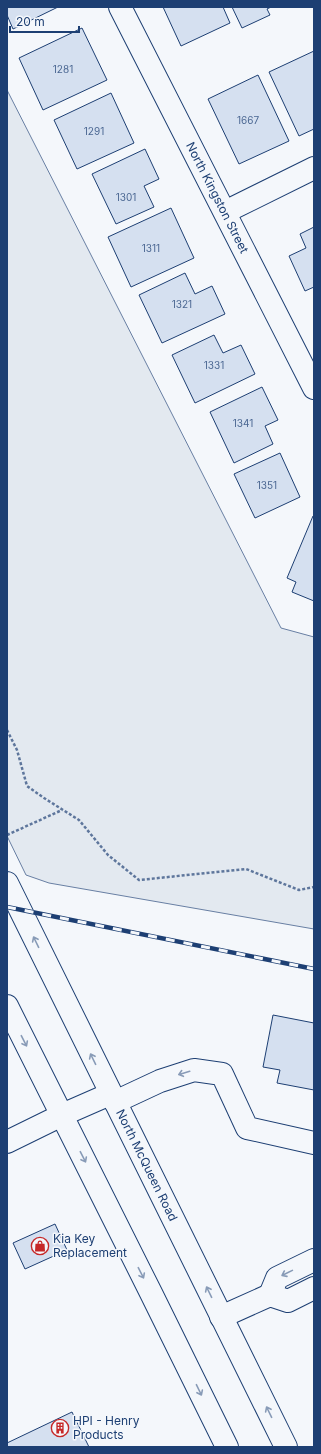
<svg xmlns="http://www.w3.org/2000/svg" width="321" height="1454" font-family="Inter,sans-serif">
<style>
.green{fill:#e3e9f0;stroke:#687fa3}
.building{fill:#d5e0f0;stroke:#1d3f73}
.lines{fill:none;stroke-linecap:round;stroke-linejoin:round}
.minor-casing{stroke:#1d3f73;stroke-width:24}
.major-casing{stroke:#1d3f73;stroke-width:24}
.path{stroke:#5e769c;stroke-width:2.5;stroke-dasharray:3 2;stroke-linecap:butt}
.minor{stroke:#f4f7fb;stroke-width:22}
.major{stroke:#f4f7fb;stroke-width:22}
.rail-casing{stroke:#1d3f73;stroke-width:4.5}
.rail{stroke:#f4f7fb;stroke-width:3;stroke-dasharray:9;stroke-linecap:butt}
.oneway{stroke:#889bb7}
.labels{text-anchor:middle;stroke-width:3;stroke-linejoin:round;paint-order:stroke}
.number-label{font-size:10px;fill:#4b6792}
.street-label{font-size:12px;fill:#1d3f73;stroke:#f4f7fb}
.poi-label{font-size:12px;fill:#1d3f73;stroke:#f4f7fb;text-anchor:start}
</style>
<rect width="100%" height="100%" fill="#f4f7fb"/>
<!-- green -->
<path class="green" d="M 7,90 L 281,628 L 314,637 L 314,929 L 49,883 L 26,875 L 7,836 Z"/>
<!-- building -->
<path class="building" d="M 7,7 L 58,7 L 13,29 L 7,15 Z
M 163,7 L 223,7 L 230,23 L 181,46 Z
M 232,7 L 271,7 L 267,9 L 270,15 L 242,28 Z
M 82,28 L 107,80 L 43,110 L 19,58 Z
M 314,51 L 314,129 L 299,136 L 269,72 Z
M 258,75 L 289,141 L 239,164 L 208,99 Z
M 111,93 L 134,143 L 77,169 L 54,120 Z
M 145,149 L 159,179 L 144,186 L 154,207 L 116,224 L 92,174 Z
M 171,208 L 194,258 L 131,287 L 108,237 Z
M 314,227 L 314,287 L 305,291 L 289,256 L 306,248 L 300,234 Z
M 185,273 L 195,294 L 212,286 L 225,314 L 162,343 L 139,295 Z
M 214,335 L 223,353 L 241,345 L 255,374 L 195,403 L 172,355 Z
M 262,387 L 278,420 L 265,426 L 273,444 L 234,463 L 210,412 Z
M 280,453 L 300,497 L 255,518 L 234,474 Z
M 313,516 L 314,516 L 314,601 L 292,592 L 296,582 L 287,578 Z
M 273,1015 L 314,1023 L 314,1090 L 277,1083 L 280,1070 L 263,1067 Z
M 55,1224 L 67,1250 L 25,1269 L 13,1243 Z
M 72,1412 L 89,1447 L 7,1447 L 7,1443 Z"/>
<g class="lines">
<defs>
<g id="minor">
<path id="s1" d="M 120,7 L 314,388"/>
<path d="M 225,212 L 314,168"/>
<path d="M 115,1102 L 160,1081 L 194,1070 L 222,1074 L 247,1128 L 314,1143"/>
<path d="M 7,1142 L 62,1115 L 110,1094"/>
<path d="M 270,1295 L 277,1278 L 314,1260"/>
<path d="M 221,1317 L 270,1295 L 288,1301 L 314,1288"/>
</g>
<g id="major">
<path id="s2" d="M 7,883 L 286,1447"/>
<path d="M 7,1006 L 151,1293 L 227,1447"/>
</g>
</defs>
<!-- minor casing -->
<use href="#minor" class="minor-casing"/>
<!-- major casing -->
<use href="#major" class="major-casing"/>
<!-- path -->
<path class="path" d="M 7,730 L 17,750 L 27,786 L 44,798 L 79,820 L 108,855 L 139,880 L 246,869 L 299,890 L 314,887
M 7,835 L 62,810"/>
<!-- minor -->
<use href="#minor" class="minor"/>
<!-- major -->
<use href="#major" class="major"/>
<defs>
<path id="rail" d="M 7,907 L 314,969"/>
</defs>
<!-- rail casing -->
<use href="#rail" class="rail-casing"/>
<!-- rail -->
<use href="#rail" class="rail"/>
</g>
<!-- one-way arrows -->
<defs><path id="oneway-shaft" d="M-6 0H5M1.5-3L5.5 0L1.5 3" fill="none" stroke-width="1.6" stroke-linecap="round" stroke-linejoin="round"/></defs>
<g class="oneway">
<use href="#oneway-shaft" transform="translate(36 942) rotate(-116)"/>
<use href="#oneway-shaft" transform="translate(24 1041) rotate(63)"/>
<use href="#oneway-shaft" transform="translate(93 1059) rotate(-116)"/>
<use href="#oneway-shaft" transform="translate(184 1073) rotate(163)"/>
<use href="#oneway-shaft" transform="translate(83 1157) rotate(63)"/>
<use href="#oneway-shaft" transform="translate(141 1273) rotate(63)"/>
<use href="#oneway-shaft" transform="translate(287 1273) rotate(154)"/>
<use href="#oneway-shaft" transform="translate(209 1292) rotate(-116)"/>
<use href="#oneway-shaft" transform="translate(199 1390) rotate(64)"/>
<use href="#oneway-shaft" transform="translate(269 1412) rotate(-116)"/>
</g>
<!-- icons -->
<defs>
<symbol id="shop-ring" viewBox="-11 -11 22 22"><circle r="9.5" fill="#f4f7fb" stroke="#c62828" stroke-width="1.5"/><path d="M-5-2.5h2.3a2.7 3.5 0 0 1 5.4 0H5L5.5 6h-11ZM-1.5-2.5h3a1.5 2.3 0 0 0-3 0Z" fill="#c62828"/></symbol>
<symbol id="building-ring" viewBox="-11 -11 22 22"><circle r="9.5" fill="#f4f7fb" stroke="#c62828" stroke-width="1.5"/><path d="M-4-6H4V6H1V3H-1V6H-4ZM-2.5-4.3h1.7v1.8h-1.7ZM.8-4.3h1.7v1.8H.8ZM-2.5-1h1.7V.8h-1.7ZM.8-1h1.7V.8H.8Z" fill="#c62828"/></symbol>
</defs>
<g fill-rule="evenodd">
<use href="#shop-ring" x="30" y="1236" width="20" height="20"/>
<use href="#building-ring" x="50" y="1418" width="20" height="20"/>
</g>
<g class="labels">
<!-- number labels -->
<g class="number-label">
<text x="63" y="73">1281</text>
<text x="248" y="124">1667</text>
<text x="94" y="135">1291</text>
<text x="126" y="201">1301</text>
<text x="151" y="252">1311</text>
<text x="182" y="308">1321</text>
<text x="214" y="369">1331</text>
<text x="243" y="427">1341</text>
<text x="267" y="489">1351</text>
</g>
<!-- street labels -->
<g class="street-label">
<text dy="4" stroke="none"><textPath href="#s1" startOffset="214">North Kingston Street</textPath></text>
<text dy="4" stroke="none"><textPath href="#s2" startOffset="315">North McQueen Road</textPath></text>
</g>
<!-- poi labels -->
<g class="poi-label">
<text x="53" y="1243">Kia Key<tspan x="53" dy="14">Replacement</tspan></text>
<text x="73" y="1425">HPI - Henry<tspan x="73" dy="14">Products</tspan></text>
</g>
</g>
<!-- border -->
<rect width="321" height="1454" fill="none" stroke="#1d3f73" stroke-width="16"/>
<!-- scale -->
<path d="M10 26v6h69v-6" fill="none" stroke="#1d3f73" stroke-width="2"/>
<text x="16" y="26" font-size="12" fill="#1d3f73" stroke="#f4f7fb" stroke-width="3" paint-order="stroke">20 m</text>
</svg>
